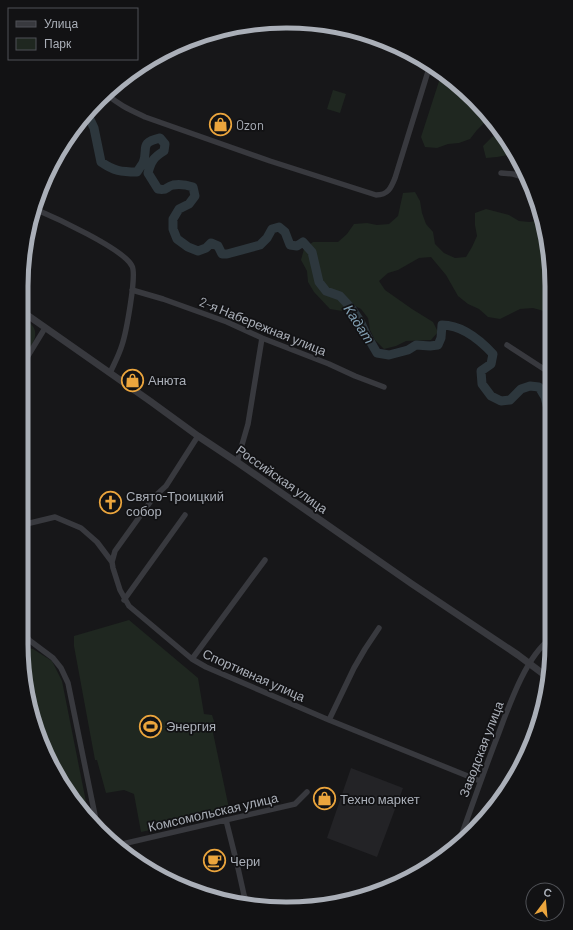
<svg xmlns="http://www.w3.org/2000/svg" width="573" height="930" font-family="Barlow,sans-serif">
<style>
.built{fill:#232326}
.green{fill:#1f2720}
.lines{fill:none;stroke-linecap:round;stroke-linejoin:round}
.river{stroke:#2d373d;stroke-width:9}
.minor{stroke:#38393e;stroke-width:5.5}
.tertiary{stroke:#38393e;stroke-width:7}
.labels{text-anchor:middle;stroke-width:3.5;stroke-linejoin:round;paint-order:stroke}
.poi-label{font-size:13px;fill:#aaafb8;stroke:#121214;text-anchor:start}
.street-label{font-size:13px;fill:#aaafb8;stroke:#121214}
.water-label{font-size:14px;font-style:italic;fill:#829fb2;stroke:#121214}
.rim{fill:none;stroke:#aaafb8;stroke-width:5}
</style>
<rect width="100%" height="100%" fill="#171719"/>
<!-- built -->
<path class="built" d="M 351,768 L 403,788 L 377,857 L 327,838 Z"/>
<!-- green -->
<path class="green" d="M 442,72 L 448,76 L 486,111 L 490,117 L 477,130 L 470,139 L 459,143 L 448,144 L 437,148 L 425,147 L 421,137 Z
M 333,90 L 346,94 L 340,113 L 327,109 Z
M 501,133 L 517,154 L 519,160 L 508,155 L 497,157 L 486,158 L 483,146 L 492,137 Z
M 415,192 L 420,201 L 422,213 L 426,224 L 433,232 L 435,244 L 444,253 L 455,258 L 466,257 L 472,247 L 477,236 L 475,225 L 475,213 L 486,209 L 509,215 L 519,221 L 530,222 L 543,219 L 551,269 L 551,313 L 533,308 L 520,309 L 500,319 L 488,317 L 479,309 L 468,304 L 458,296 L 446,275 L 431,257 L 419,258 L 398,270 L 388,273 L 379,281 L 385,290 L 412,309 L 433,322 L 438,332 L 431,340 L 406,341 L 396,346 L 384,349 L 375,340 L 370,330 L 368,318 L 361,309 L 351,304 L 342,311 L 330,309 L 314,292 L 308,282 L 307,271 L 301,260 L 304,249 L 313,242 L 338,242 L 347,234 L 354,224 L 367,223 L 377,225 L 389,224 L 398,216 L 403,193 Z
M 23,319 C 25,321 29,322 31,324 C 42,335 29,349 23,359 Z
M 129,620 L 198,678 L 204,714 L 212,715 L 215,724 L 212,728 L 230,813 L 141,832 L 134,794 L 124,790 L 106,793 L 97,760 L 95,760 L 74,646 L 74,636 Z
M 22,647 L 33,649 L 52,661 L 62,681 L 89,817 L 76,805 L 35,729 Z"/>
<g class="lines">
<!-- river -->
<path class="river" d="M 87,113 L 94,128 L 101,162 C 114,171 121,172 137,172 C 139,169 141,166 143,163 C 149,149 138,143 160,138 L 165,144 L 164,151 C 154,157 151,161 148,173 L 158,189 C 168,191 165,187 173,185 C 179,184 187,185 193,187 L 195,196 L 189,204 L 179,209 L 173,219 L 173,229 L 177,239 L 188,247 L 198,251 L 206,248 L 211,243 L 218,246 L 222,254 L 227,254 L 260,245 L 267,238 L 272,229 L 279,227 L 285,232 L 290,245 L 297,246 L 303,242 L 312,252 L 319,282 L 326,291 L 340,296 L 352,309 L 360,321 L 366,334 L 377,353 L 389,355 L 408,350 L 416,345 L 430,346 L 438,345 L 441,338 L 442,325 C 462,325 480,340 493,354 L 491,364 L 481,371 L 482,384 L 491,396 L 501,401 L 510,400 L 521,389 L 530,386 L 539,387 L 545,397 L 551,421"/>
<!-- minor -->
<path class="minor" d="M 106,93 C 118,105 130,110 145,117 L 270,161 L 376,195 C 388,195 391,188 395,178 L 430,65
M 501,173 L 513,174 L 527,178
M 35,209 C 54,217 124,249 132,266 C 137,275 126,333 122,345 C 119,355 114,364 110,373
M 132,290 L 163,299 L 227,322 L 262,338 L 329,364 L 355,376 L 384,387
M 507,345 L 547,371 L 551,372
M 23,364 L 45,328
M 198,436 L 166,486 L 153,498 L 115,551 L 112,562 L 113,568 L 120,590 L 129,606 L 192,659 L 206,667 L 329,720 L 480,781
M 237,462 L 248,424 L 262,338
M 22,525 L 55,517 L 81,528 L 97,542 L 112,562
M 124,600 L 185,515
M 21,627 L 29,640 L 53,658 L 61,668 L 68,683 L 97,825
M 21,642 L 29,640
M 192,659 L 265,560
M 329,720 L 354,668 L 365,649 L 379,628
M 226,820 L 238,868 L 244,895 L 247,902
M 118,845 L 295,804 L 307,792
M 458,845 C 471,808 484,771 498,735 C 509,706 525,658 550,639"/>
<!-- tertiary -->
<path class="tertiary" d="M 23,312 L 150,401 L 198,436 L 237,462 L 412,584 L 518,655 L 550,679"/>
</g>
<!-- icons -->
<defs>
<symbol id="shop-ring" viewBox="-11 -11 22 22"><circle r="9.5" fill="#121214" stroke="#eba53d" stroke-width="1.5"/><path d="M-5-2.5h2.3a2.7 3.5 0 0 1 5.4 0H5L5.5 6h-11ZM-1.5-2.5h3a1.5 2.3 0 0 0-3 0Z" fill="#eba53d"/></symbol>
<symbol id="church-ring" viewBox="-11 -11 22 22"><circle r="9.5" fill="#121214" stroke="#eba53d" stroke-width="1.5"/><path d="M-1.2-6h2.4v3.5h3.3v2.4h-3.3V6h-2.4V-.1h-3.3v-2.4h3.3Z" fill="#eba53d"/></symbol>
<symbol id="stadium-ring" viewBox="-11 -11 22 22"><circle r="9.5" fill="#121214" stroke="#eba53d" stroke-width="1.5"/><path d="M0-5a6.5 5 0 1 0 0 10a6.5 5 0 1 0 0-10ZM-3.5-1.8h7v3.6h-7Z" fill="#eba53d"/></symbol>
<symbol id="cafe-ring" viewBox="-11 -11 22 22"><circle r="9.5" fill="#121214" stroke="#eba53d" stroke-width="1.5"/><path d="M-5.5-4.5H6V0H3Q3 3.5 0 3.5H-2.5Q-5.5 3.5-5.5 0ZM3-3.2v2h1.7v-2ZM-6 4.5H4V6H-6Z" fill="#eba53d"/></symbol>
</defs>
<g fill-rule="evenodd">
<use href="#shop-ring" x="208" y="112" width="25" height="25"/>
<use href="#shop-ring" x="120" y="368" width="25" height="25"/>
<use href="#church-ring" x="98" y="490" width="25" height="25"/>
<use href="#stadium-ring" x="138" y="714" width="25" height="25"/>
<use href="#shop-ring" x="312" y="786" width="25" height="25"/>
<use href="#cafe-ring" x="202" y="848" width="25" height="25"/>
</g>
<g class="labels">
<!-- poi labels -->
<g class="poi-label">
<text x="236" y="130">Ozon</text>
<text x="148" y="385">Анюта</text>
<text x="126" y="501">Свято-Троицкий<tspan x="126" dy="15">собор</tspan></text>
<text x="166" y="731">Энергия</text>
<text x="340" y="804">Техно маркет</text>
<text x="230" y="866">Чери</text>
</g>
<!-- street labels -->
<g class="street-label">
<text transform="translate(263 326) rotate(22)" y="5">2-я Набережная улица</text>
<text transform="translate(282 479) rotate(35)" y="5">Российская улица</text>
<text transform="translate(254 675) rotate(24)" y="5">Спортивная улица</text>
<text transform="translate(481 749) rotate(-69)" y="5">Заводская улица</text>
<text transform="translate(213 812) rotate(-13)" y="5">Комсомольская улица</text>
</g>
<!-- water labels -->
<g class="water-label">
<text transform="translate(359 324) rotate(57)" y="5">Кадат</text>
</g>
</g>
<!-- crop -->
<path d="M0 0H573V930H0ZM286 28H287A258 258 0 0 1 545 286V644A258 258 0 0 1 287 902H286A258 258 0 0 1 28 644V286A258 258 0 0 1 286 28Z" fill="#121214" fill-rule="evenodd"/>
<path class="rim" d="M286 28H287A258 258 0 0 1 545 286V644A258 258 0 0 1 287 902H286A258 258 0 0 1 28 644V286A258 258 0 0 1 286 28Z"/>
<!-- legend -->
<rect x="8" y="8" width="130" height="52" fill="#121214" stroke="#4f5156"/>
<rect x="16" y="21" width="20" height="6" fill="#38393e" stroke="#4f5156"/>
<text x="44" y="28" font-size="12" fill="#aaafb8">Улица</text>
<rect x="16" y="38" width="20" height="12" fill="#1f2720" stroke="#4f5156"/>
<text x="44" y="48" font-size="12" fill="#aaafb8">Парк</text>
<!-- north arrow -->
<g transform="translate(545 902) rotate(16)"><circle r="19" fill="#121214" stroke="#4f5156"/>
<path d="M0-3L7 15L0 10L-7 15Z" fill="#eba53d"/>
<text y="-6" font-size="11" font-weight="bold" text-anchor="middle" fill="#aaafb8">С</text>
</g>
</svg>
